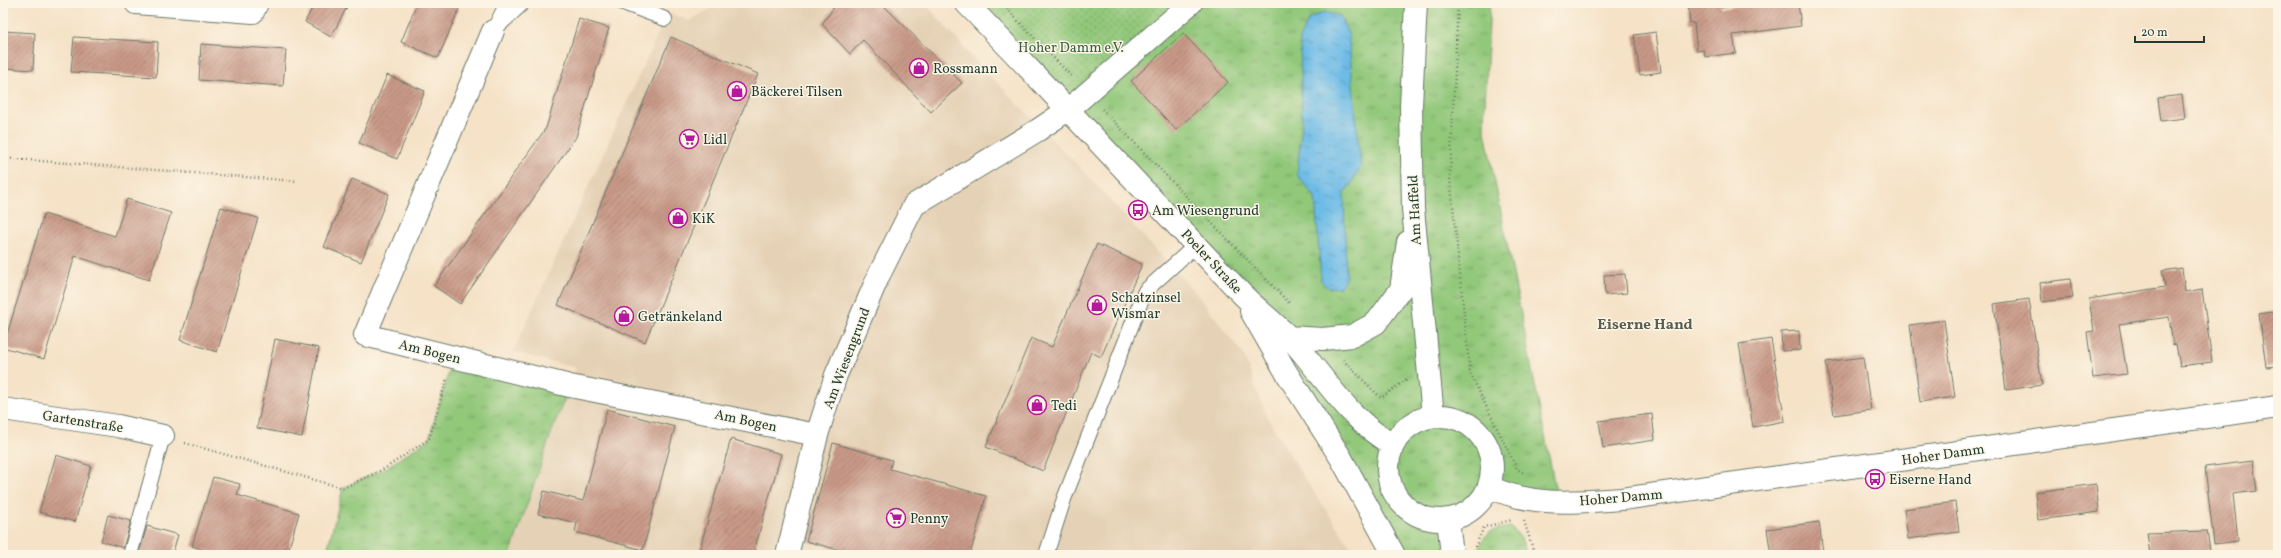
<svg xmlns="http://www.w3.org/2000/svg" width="2281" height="558" font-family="Vollkorn,serif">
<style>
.built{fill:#e5d1b6}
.grass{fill:url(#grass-tufts);stroke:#588257}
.park{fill:url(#park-dots);stroke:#588257}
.water{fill:url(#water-ripples);stroke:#467c8e}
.building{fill:url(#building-hatch)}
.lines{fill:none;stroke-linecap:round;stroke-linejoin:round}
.lane-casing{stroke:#6a7767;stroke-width:16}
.street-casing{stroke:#6a7767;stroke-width:24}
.secondary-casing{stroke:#6a7767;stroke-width:24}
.path{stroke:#6a7767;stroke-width:2.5;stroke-dasharray:1 3;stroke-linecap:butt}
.lane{stroke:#fff;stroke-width:14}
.street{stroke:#fff;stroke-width:22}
.secondary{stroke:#fff;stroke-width:22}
.labels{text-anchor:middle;stroke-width:3;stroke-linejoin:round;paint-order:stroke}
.park-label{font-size:14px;fill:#3c6046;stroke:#fcf5e5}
.poi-label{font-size:14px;fill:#1f3d34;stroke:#fcf5e5;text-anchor:start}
.street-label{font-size:14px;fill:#1f3d34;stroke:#fcf5e5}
.neighbourhood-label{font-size:15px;font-weight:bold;fill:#5a5d51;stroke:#fcf5e5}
</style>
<defs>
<pattern id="grass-tufts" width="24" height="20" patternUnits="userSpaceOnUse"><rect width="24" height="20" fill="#92c87a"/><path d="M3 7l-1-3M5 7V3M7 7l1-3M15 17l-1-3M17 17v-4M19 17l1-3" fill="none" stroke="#77a465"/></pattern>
<pattern id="park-dots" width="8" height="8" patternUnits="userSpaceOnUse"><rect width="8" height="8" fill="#92c87a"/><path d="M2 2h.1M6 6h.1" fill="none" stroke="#77a465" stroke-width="1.8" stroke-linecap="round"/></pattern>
<pattern id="water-ripples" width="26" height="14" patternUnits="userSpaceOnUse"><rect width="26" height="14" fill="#6dbbe7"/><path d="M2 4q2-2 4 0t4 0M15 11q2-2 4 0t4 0" fill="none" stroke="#5999bc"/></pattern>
<pattern id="building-hatch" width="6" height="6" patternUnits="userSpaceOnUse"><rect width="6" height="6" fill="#c99988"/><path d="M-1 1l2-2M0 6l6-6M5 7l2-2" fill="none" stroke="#a37e70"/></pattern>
</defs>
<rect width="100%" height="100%" fill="#fcf5e5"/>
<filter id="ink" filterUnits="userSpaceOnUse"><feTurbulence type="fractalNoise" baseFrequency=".025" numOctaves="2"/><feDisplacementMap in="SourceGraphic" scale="8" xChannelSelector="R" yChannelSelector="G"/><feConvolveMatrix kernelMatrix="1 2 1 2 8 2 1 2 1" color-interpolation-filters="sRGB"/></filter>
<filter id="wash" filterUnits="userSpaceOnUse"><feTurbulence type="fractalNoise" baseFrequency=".012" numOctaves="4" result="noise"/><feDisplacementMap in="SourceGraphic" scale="16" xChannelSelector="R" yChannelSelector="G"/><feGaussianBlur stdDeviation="0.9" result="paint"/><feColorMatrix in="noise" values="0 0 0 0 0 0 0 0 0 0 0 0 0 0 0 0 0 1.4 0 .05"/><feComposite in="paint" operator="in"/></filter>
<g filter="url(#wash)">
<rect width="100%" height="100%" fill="#f5e2c7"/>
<!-- built -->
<path class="built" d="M 721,3 L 925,3 L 974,59 L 1085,173 L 1200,298 L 1243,354 L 1267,417 L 1303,476 L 1356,555 L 510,555 L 554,424 L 576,368 L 513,352 L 668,12 L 689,21 Z"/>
<!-- grass -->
<path class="grass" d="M 1191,3 L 1490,3 L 1484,126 L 1558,502 L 1493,499 C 1481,516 1469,521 1449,525 L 1452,555 L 1394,555 L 1240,292 L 1069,109 Z
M 453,357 L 570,386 L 554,425 L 510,555 L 326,555 L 343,488 L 384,469 L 429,439 Z
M 1511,527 L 1521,538 L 1527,555 L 1477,555 C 1484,533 1488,530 1511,527 Z"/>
<!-- park -->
<path class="park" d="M 966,3 L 1191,3 L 1069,109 Z"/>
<!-- water -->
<path class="water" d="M 1324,12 L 1340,16 L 1348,34 L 1361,167 L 1344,194 L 1346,277 L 1340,287 L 1328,288 L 1321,281 L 1315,197 L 1297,175 L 1302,123 L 1300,37 L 1309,19 Z"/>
<g id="blocks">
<!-- building -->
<path class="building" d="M 315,3 L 349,3 L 331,37 L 305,22 Z
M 417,3 L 446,3 L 459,9 L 438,58 L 401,42 Z
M 837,3 L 881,3 L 962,83 L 931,112 L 863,40 L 850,54 L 822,24 Z
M 1688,3 L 1721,3 L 1721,8 L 1755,3 L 1798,3 L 1801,26 L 1733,35 L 1736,53 L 1705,57 L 1704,50 L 1697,51 L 1694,23 L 1690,23 Z
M 579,19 L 609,28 L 576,137 L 460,304 L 434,286 L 546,128 Z
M 3,31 L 35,33 L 33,70 L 3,68 Z
M 1656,32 L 1661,72 L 1640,75 L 1634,35 Z
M 1183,33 L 1228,82 L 1176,130 L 1131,81 Z
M 74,37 L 158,42 L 156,77 L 71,72 Z
M 671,37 L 758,74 L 645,342 L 558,305 Z
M 201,44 L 286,50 L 283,86 L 199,80 Z
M 387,75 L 425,91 L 397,159 L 359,143 Z
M 2182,95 L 2185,118 L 2161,121 L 2158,98 Z
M 352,179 L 389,194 L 361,262 L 324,247 Z
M 127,199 L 171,213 L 149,280 L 75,256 L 44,359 L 3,347 L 44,214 L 115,236 Z
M 221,207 L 258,218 L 217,352 L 180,340 Z
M 1097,244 L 1142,264 L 1101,357 L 1091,352 L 1043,471 L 986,447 L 1031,338 L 1052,347 Z
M 2182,268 L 2185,292 L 2202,289 L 2212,362 L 2180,366 L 2176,344 L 2173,345 L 2169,317 L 2119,324 L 2127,374 L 2093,378 L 2087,332 L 2094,331 L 2089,299 L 2165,287 L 2162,271 Z
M 1625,274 L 1627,293 L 1605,295 L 1604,275 Z
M 2070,279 L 2073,298 L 2042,302 L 2040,283 Z
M 2029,299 L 2042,385 L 2006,390 L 1994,304 Z
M 2278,311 L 2278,366 L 2266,367 L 2259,314 Z
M 1944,320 L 1955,397 L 1920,402 L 1910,325 Z
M 1799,331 L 1800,350 L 1782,351 L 1781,332 Z
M 275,339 L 319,348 L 302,437 L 257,428 Z
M 1771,339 L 1785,421 L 1753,427 L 1739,344 Z
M 1863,357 L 1871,410 L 1834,415 L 1826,362 Z
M 607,409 L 675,427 L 643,550 L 575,532 L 577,523 L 538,514 L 544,491 L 583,501 Z
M 1652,414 L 1655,440 L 1603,448 L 1599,421 Z
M 731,439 L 781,454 L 753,555 L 698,555 Z
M 833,443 L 892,460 L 890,469 L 986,496 L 970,555 L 857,555 L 806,541 Z
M 56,455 L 91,466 L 75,522 L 39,512 Z
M 2253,461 L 2257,491 L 2233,494 L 2238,541 L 2214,544 L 2205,467 Z
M 213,477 L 240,484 L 237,495 L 299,513 L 287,555 L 221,555 L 192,546 Z
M 2096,484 L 2099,512 L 2038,520 L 2035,492 Z
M 1955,502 L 1959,532 L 1908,539 L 1904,509 Z
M 108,515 L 131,521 L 123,548 L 101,541 Z
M 1819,522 L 1823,552 L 1798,555 L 1771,555 L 1767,529 Z
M 147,526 L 178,535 L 172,555 L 147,555 L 139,553 Z
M 2207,531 L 2210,550 L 2180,555 L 2150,555 L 2147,533 Z"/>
</g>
</g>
<g filter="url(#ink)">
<use href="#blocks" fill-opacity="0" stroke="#6a7767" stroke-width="1"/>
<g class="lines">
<defs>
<path id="lane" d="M 507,3 L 493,31 L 523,3
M 623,3 L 665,19
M 130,555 L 163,436
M 1046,555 L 1064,499 L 1145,291 L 1196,245"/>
<path id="street" d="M 136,3 L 253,12 L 257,3
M 493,31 L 365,335 L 570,386 L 817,435
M 3,409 L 118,426 L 163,436
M 787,555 L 817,435 L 836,375 L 879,275 L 914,205 L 1038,130 L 1069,109 L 1191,3"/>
<path id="secondary" d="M 966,3 C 1058,98 1148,195 1239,291 C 1254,307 1273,321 1289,337 C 1323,374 1348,420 1393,445
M 1416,3 L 1411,106 L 1413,209 L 1433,416
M 1251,311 L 1286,372 L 1341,458 L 1394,555
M 1288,337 L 1323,339 L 1352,336 L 1376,323 L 1401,289 L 1408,242
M1388 468a52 52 0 1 1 104 0a52 52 0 1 1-104 0Z
M 1490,487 C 1532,507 1576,502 1622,499 L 2278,407
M 1448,520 L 1452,555"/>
</defs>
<!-- lane casing -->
<use href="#lane" class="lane-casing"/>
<!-- street casing -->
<use href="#street" class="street-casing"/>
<!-- secondary casing -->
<use href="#secondary" class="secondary-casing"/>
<!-- path -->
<path class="path" d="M 1001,3 L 1071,76
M 1458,3 L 1450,177 L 1470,373 L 1517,469 L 1524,473
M 1102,109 L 1290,304
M 3,158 L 296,181
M 1343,360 L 1381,398 L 1407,379
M 185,443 L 343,488 L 384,469 L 429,439 L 447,378
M 1524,521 L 1535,555
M 1475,547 L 1484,527 L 1512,520"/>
<!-- lane -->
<use href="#lane" class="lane"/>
<!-- street -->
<use href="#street" class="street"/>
<!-- secondary -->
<use href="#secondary" class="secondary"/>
</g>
</g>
<!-- icons -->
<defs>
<symbol id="shop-ring" viewBox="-11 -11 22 22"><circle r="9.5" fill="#fcf5e5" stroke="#b5179e" stroke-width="1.5"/><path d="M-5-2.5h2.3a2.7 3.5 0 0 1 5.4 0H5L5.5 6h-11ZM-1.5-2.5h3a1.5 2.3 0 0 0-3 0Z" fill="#b5179e"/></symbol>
<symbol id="supermarket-ring" viewBox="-11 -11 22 22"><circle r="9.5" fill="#fcf5e5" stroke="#b5179e" stroke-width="1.5"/><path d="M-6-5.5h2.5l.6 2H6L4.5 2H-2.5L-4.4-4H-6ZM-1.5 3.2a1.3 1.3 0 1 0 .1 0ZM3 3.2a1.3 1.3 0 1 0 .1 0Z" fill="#b5179e"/></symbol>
<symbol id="bus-ring" viewBox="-11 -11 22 22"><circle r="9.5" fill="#fcf5e5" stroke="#b5179e" stroke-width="1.5"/><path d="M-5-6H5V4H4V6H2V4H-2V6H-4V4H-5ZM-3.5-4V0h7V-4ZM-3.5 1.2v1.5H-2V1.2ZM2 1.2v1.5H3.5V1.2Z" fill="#b5179e"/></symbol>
</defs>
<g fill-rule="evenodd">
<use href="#shop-ring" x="908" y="57" width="22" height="22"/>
<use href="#shop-ring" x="726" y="80" width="22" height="22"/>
<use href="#supermarket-ring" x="678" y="128" width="22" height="22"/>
<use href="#bus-ring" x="1127" y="199" width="22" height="22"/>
<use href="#shop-ring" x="667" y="207" width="22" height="22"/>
<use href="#shop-ring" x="1086" y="294" width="22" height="22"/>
<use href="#shop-ring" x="613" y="305" width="22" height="22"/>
<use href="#shop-ring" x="1026" y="394" width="22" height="22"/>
<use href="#bus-ring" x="1864" y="468" width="22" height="22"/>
<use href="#supermarket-ring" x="885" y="507" width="22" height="22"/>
</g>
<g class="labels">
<!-- park labels -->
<g class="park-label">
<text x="1071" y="52">Hoher Damm e.V.</text>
</g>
<!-- poi labels -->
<g class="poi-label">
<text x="933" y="73">Rossmann</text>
<text x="751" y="96">Bäckerei Tilsen</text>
<text x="703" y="144">Lidl</text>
<text x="1152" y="215">Am Wiesengrund</text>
<text x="692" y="223">KiK</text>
<text x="1111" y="302">Schatzinsel<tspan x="1111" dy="16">Wismar</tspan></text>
<text x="638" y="321">Getränkeland</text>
<text x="1051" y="410">Tedi</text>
<text x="1889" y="484">Eiserne Hand</text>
<text x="910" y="523">Penny</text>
</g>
<!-- street labels -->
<g class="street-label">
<text transform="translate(1414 210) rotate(-93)" y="5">Am Haffeld</text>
<text transform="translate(1212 261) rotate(47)" y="5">Poeler Straße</text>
<text transform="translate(430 351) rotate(14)" y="5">Am Bogen</text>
<text transform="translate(846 358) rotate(-69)" y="5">Am Wiesengrund</text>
<text transform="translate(746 420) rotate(12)" y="5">Am Bogen</text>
<text transform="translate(83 421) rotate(9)" y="5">Gartenstraße</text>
<text transform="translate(1943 454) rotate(-8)" y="5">Hoher Damm</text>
<text transform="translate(1621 497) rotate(-5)" y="5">Hoher Damm</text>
</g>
<!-- neighbourhood labels -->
<g class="neighbourhood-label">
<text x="1645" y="329">Eiserne Hand</text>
</g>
</g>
<!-- margin -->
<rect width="2281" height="558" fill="none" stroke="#fcf5e5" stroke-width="16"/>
<!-- scale -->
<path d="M2135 36v6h69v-6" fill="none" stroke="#1f3d34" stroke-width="2"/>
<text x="2141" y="36" font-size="12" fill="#1f3d34" stroke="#fcf5e5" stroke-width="3" paint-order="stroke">20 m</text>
</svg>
